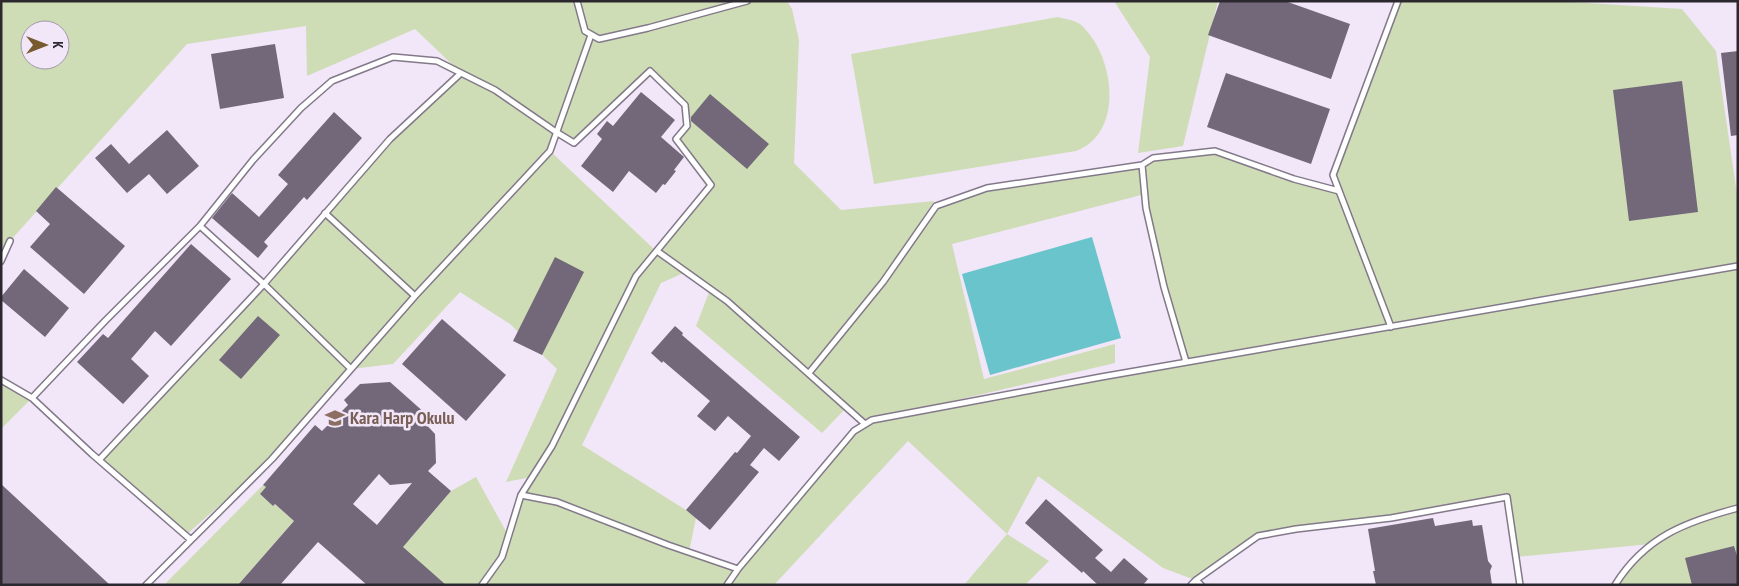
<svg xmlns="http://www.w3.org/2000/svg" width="1739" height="586" font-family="'PT Sans Narrow',sans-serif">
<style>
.green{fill:#ceddb5;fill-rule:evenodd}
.water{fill:#6ac4cb}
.building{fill:#726879;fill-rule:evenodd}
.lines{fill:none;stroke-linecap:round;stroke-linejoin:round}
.lane-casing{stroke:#83798a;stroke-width:8}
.lane{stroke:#fff;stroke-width:5}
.labels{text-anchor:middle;stroke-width:5;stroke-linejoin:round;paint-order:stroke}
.education-label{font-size:18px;font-weight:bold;fill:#785e54;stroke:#f2e6f9;text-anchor:start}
</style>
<rect width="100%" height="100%" fill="#f2e6f9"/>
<!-- green -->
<path class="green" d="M 1,1 L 787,1 L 792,9 L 799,40 L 794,163 L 841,210 L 934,201 L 891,270 L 936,206 L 987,188 L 1142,165 L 1153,158 L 1215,151 L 1294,179 L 1339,191 L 1333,175 L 1398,1 L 1556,1 L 1682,9 L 1716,51 L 1738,201 L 1738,585 L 1615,585 L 1650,544 L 1516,557 L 1508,497 L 1391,518 L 1258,536 L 1196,580 L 1201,585 L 1191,585 L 1195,580 L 1163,568 L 1038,476 L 1007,534 L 1049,561 L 1025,585 L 964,585 L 1007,534 L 908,441 L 774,585 L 446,585 L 397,550 L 411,538 L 451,491 L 476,477 L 508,535 L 521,495 L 532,477 L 506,482 L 557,369 L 510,324 L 460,292 L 393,364 L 351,369 L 272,459 L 186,535 L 99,460 L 264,284 L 390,139 L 461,73 L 415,29 L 307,76 L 306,26 L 187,44 L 10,241 L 1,261 ZM 30,30 L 60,30 L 60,60 L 30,60 ZM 650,71 L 685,105 L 687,126 L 676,139 L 711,185 L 656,251 L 550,151 L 556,133 L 574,143 ZM 1145,194 L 1164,287 L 1186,362 L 1101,377 L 867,424 L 872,420 L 1115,363 L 1115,344 L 984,379 L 952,244 ZM 686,272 L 710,290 L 696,326 L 822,433 L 846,408 L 865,424 L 854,431 L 738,569 L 689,552 L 696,518 L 686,510 L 582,445 L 661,283 Z
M 1114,1 L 1218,1 L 1183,146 L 1138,153 L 1150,57 Z
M 1058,17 C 1065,19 1074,20 1080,24 C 1085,28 1089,34 1093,39 C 1115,72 1120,134 1076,151 L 874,184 L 851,54 Z
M 1,380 L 32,398 L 1,429 Z
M 263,485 L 266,487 L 260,494 L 273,506 L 275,504 L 294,521 L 238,585 L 164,585 Z"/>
<!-- water -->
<path class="water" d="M 1092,237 L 1121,338 L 990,375 L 962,274 Z"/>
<!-- building -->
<path class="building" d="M 1220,1 L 1285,1 L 1350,24 L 1331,79 L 1208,35 Z
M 275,44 L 284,98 L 220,109 L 211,54 Z
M 1738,51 L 1738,135 L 1731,136 L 1721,53 Z
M 1226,73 L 1330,109 L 1311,164 L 1207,127 Z
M 1682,81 L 1698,212 L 1629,221 L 1613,90 Z
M 641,92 L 675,120 L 661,137 L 684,157 L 674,170 L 676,171 L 665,185 L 663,184 L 656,193 L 629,171 L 613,192 L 581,166 L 602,139 L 597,134 L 607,121 L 613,126 Z
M 710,94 L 769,144 L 747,169 L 691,121 L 691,117 Z
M 334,112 L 362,138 L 307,200 L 304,197 L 264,242 L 268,246 L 258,258 L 212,218 L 232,193 L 259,217 L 288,184 L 278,175 Z
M 167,130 L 199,166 L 167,194 L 149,174 L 127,193 L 95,158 L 111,144 L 129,164 Z
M 56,187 L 125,246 L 84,294 L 30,247 L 50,224 L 36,211 Z
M 191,244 L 231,279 L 171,346 L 155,331 L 131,359 L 149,376 L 123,404 L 77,362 L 103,334 L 108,338 Z
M 555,257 L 584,272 L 542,355 L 513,341 Z
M 24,269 L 69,308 L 45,337 L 1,300 L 1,297 Z
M 258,316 L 280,335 L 241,379 L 219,360 Z
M 442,319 L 506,375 L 466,421 L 402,364 Z
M 675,326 L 683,333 L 682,335 L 800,437 L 779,461 L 764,448 L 750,465 L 759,472 L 710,530 L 686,510 L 735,452 L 737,453 L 751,436 L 728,416 L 715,431 L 697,416 L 710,401 L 663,361 L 662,363 L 651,353 Z
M 390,382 L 426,414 L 422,420 L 435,434 L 436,463 L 428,471 L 451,491 L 403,547 L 446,585 L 367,585 L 318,542 L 280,585 L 238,585 L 294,521 L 275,504 L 273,506 L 260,494 L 266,487 L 263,485 L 315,425 L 322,431 L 348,405 L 344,400 L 360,384 ZM 379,474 L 390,485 L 412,483 L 377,525 L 353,504 Z
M 1,484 L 110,585 L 1,585 Z
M 1046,499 L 1103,550 L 1095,558 L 1111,572 L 1124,558 L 1148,579 L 1143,585 L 1098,585 L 1083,571 L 1082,573 L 1025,523 Z
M 1433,518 L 1435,526 L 1472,520 L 1473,526 L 1482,525 L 1488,561 L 1492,566 L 1490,571 L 1492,585 L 1376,585 L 1373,571 L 1375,571 L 1368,529 Z
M 1734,546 L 1738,559 L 1738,585 L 1692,585 L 1685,558 Z"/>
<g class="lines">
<defs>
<path id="lane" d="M 577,1 L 585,31 L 599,39 L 648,28 L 747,1
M 325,213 L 415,296
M 200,226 L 253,160 L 301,108 L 332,81 L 393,57 L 437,61 L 495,90 L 556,132 L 574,143 L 650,71 L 685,105 L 687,126 L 676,139 L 711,185 L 636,276 L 552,446 L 521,495 L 502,557 L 482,585
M 657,251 L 727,301 L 865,424
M 1,261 L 10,241
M 1391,327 L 1333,175 L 1398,1
M 1186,362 L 1164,287 L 1146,208 L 1142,165 L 1153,158 L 1215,151 L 1294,179 L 1339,191
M 809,373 L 883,282 L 936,206 L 987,188 L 1142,165
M 1,380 L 32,398 L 92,454 L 191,540
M 32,398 L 105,321 L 200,226 L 264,284 L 390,139 L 461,73
M 99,460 L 264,284 L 351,369
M 521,495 L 557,502 L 668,545 L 738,569
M 1196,580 L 1258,536 L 1296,529 L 1391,518 L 1507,497 L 1520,585
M 146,585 L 272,459 L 415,296 L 550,151 L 591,35
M 727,585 L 738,569 L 854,431 L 872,420 L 1101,377 L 1738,266
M 1191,585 L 1196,580 L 1201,585
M 1615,585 C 1645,537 1685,522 1738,508"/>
</defs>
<!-- lane casing -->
<use href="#lane" class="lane-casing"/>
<!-- lane -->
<use href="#lane" class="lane"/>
</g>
<!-- icons -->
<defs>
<symbol id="school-bare" viewBox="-9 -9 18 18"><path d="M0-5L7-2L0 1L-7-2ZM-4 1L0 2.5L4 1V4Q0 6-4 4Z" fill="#8d6e63" stroke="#f2e6f9" stroke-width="2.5" paint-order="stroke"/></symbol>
</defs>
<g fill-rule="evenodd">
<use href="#school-bare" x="321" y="404" width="28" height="28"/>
</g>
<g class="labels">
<!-- education labels -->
<g class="education-label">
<text x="350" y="424">Kara Harp Okulu</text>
</g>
</g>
<!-- border -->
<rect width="1739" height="586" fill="none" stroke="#2c282f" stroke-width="5"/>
<!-- north arrow -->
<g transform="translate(45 45) rotate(90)"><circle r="24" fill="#f2e6f9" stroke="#a39aa8"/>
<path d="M0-4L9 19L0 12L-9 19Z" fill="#775a2e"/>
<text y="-8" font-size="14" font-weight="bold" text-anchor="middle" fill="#2c282f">K</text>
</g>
</svg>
